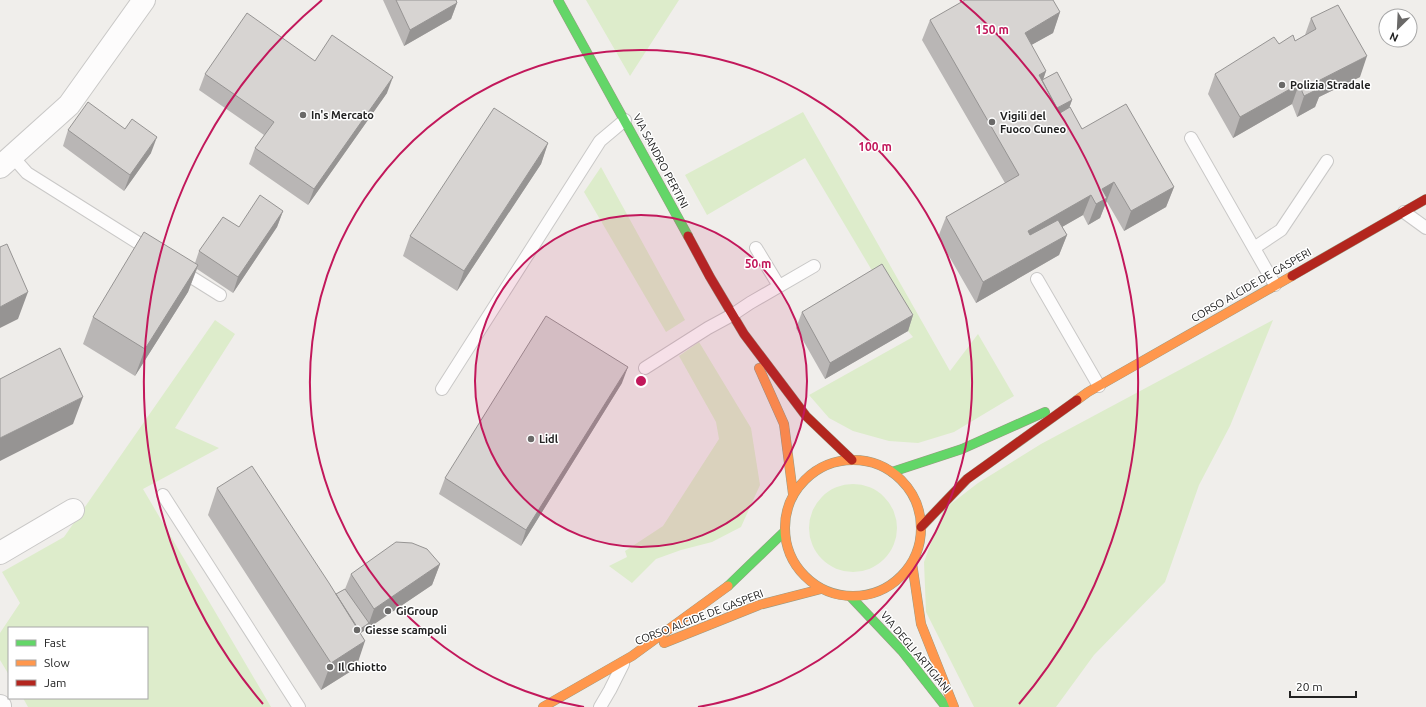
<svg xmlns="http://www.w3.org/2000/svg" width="1426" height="707" font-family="Ubuntu,sans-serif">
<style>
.grass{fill:#ddeccb}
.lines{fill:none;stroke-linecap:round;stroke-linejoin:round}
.lane-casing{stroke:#c9c8c7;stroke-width:14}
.street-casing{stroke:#c9c8c7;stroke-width:24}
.fast-casing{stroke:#999a82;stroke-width:10}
.slow-casing{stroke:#999a82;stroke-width:10}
.jam-casing{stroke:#999a82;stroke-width:10}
.lane{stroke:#fdfcfc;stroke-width:12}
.street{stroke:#fdfcfc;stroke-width:22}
.fast{stroke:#63d668;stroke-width:9}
.slow{stroke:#ff974d;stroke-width:9}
.jam{stroke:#b3261e;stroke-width:9}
.wall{fill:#b9b6b5}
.shaded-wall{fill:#969493}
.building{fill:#d7d4d2;stroke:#969493}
.ring{fill:none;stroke:#c2185b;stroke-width:2}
.poi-dot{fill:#6a6968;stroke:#fff;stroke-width:1.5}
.labels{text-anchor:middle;stroke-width:3;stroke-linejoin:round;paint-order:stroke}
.poi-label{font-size:11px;font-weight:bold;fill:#222;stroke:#fff;text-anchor:start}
.street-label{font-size:11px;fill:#222;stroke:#fff}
.centre{fill:#c2185b;stroke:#fff;stroke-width:2}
.ring-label{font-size:12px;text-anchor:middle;font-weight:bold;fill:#c2185b;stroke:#fff;stroke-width:3;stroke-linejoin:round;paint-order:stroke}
</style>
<rect width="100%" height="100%" fill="#f0eeeb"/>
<!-- grass -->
<path class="grass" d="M 586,0 L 679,0 L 630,76 Z
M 803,112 L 950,371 L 978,334 L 1014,396 L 954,432 L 918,443 L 889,441 L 853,431 L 829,418 L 809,395 L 913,337 L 908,331 L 805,158 L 707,215 L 685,175 Z
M 601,167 L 685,320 L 666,332 L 584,192 Z
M 215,320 L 235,334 L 175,428 L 219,448 L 143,489 L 271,707 L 28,707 L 23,698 L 147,698 L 147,628 L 9,628 L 9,675 L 0,660 L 0,633 L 20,603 L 2,572 L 64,537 Z
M 1273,320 L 1230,426 L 1199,485 L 1165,582 L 1094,655 L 1056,707 L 974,707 L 926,612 L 924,562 L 943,510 L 978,483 L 1041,444 Z
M 699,342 L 751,428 L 760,485 L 741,527 L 712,542 L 681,550 L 656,559 L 632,583 L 609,566 L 627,557 L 625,551 L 663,526 L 719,439 L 716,422 L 679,356 Z
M809 528a44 44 0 1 1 88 0a44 44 0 1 1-88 0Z"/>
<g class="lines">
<defs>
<path id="lane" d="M 1191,138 L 1275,285
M 12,156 L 27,173 L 151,251
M 1404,212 L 1426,228
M 756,248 L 779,286
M 1254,248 L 1281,230 L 1327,161
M 180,270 L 220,295
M 1037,279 L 1099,386
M 645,368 L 708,328 L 732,315 L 750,303 L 814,266
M 442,389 L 600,141 L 625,120
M 163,495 L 299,707
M 600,707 L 610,690 L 623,664"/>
<path id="street" d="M 0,167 L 69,105 L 144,0
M 0,553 L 73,510
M 0,706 L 0,707"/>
<path id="fast" d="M 558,0 L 688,236
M 892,472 L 962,449 L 1045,412
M 728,586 L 784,532
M 850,596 L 902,651 L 946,707"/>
<path id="slow" d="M 759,368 L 784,424 L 793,494
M 1077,400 L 1088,392 L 1292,276
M785 528a68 68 0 1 1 136 0a68 68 0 1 1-136 0Z
M 912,563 L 921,624 L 954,707
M 664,643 L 759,605 L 821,589
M 543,707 L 632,656 L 728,586"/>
<path id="jam" d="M 688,236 L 710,277 L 744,334 L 806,416 L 852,460
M 1292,276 L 1426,199
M 921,527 L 967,479 L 1077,400"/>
</defs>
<!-- lane casing -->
<use href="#lane" class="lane-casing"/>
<!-- street casing -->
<use href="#street" class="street-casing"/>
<!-- fast casing -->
<use href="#fast" class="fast-casing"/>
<!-- slow casing -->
<use href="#slow" class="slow-casing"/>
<!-- jam casing -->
<use href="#jam" class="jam-casing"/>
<!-- lane -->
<use href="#lane" class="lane"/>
<!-- street -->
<use href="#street" class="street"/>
<!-- fast -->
<use href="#fast" class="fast"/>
<!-- slow -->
<use href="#slow" class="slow"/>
<!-- jam -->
<use href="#jam" class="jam"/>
</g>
<!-- wall -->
<path class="wall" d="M 383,0 L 456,0 L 457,3 L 451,19 L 404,46 Z
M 1060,12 L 1053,33 L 1031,45 L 1046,71 L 1043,80 L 1072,100 L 1069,108 L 1082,129 L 1174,187 L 1166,207 L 1124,231 L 1107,202 L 1106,203 L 1100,218 L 1088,225 L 1083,215 L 1062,227 L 1067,235 L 1059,255 L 976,303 L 938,237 L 946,217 L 1005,183 L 922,40 L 930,20 Z
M 1311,18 L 1360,77 L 1319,97 L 1315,107 L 1297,117 L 1292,104 L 1233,138 L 1208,94 L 1215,74 L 1279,44 L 1295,41 L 1305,35 Z
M 315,61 L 387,93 L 308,205 L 249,164 L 255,148 L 264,135 L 199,90 L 205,74 Z
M 68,130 L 151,153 L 124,191 L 63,146 Z
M 548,143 L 541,164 L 457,291 L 403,256 L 410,236 Z
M 283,211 L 277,227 L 233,293 L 197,269 L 188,292 L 135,376 L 83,344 L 93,317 L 195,263 L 199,251 L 239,227 Z
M 802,312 L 913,315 L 908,331 L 825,379 L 796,328 Z
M 622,383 L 521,546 L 439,494 L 445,478 Z
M 217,488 L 336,594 L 345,589 L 351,574 L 440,564 L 432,585 L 360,633 L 356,668 L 321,690 L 208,515 Z"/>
<!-- shaded-wall -->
<path class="shaded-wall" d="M 457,3 L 451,19 L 404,46 L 410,30 Z
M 1060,12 L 1053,33 L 1017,53 L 1025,33 Z
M 1367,56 L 1360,77 L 1319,97 L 1315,107 L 1297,117 L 1304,96 L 1320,80 Z
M 1046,71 L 1039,91 L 1039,75 Z
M 393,77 L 387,93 L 308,205 L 314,189 Z
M 1299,84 L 1292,104 L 1233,138 L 1240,117 Z
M 1072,100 L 1068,111 L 1046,123 L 1050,112 Z
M 157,137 L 151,153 L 124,191 L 130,175 Z
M 548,143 L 541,164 L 457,291 L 464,271 Z
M 1114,182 L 1100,218 L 1088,225 L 1102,189 Z
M 1174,187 L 1166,207 L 1124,231 L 1131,211 Z
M 1091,195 L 1083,215 L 1020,251 L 1028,231 Z
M 283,211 L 277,227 L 233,293 L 238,277 Z
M 1067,235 L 1059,255 L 976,303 L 983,282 Z
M 198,265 L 188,292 L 135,376 L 145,349 Z
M 28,292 L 18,319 L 0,328 L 0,307 Z
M 913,315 L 908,331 L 825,379 L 830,363 Z
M 628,367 L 622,383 L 521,546 L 526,530 Z
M 83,397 L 73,424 L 0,461 L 0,438 Z
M 440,564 L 432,585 L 367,629 L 374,609 Z
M 369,623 L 367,629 L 341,646 L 343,640 Z
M 365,641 L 356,668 L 321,690 L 331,663 Z"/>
<!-- building -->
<path class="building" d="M 396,0 L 456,0 L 457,3 L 410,30 Z
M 965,0 L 1053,0 L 1060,12 L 1025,33 L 1046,71 L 1039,75 L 1054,103 L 1060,113 L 1070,107 L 1082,129 L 1126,104 L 1174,187 L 1131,211 L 1114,182 L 1102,189 L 1107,198 L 1096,204 L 1091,195 L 1028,231 L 1030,235 L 1058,220 L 1067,235 L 983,282 L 946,217 L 1019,175 L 930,20 Z
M 1338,5 L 1367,56 L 1320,80 L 1322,87 L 1304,96 L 1299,84 L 1240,117 L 1215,74 L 1274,37 L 1279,44 L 1293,35 L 1295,41 L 1316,29 L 1311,18 Z
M 247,13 L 315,61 L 332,35 L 393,77 L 314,189 L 255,148 L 274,122 L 205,74 Z
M 1057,72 L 1072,100 L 1057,108 L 1042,80 Z
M 88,102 L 125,129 L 132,119 L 157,137 L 130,175 L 68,130 Z
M 494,108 L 548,143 L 464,271 L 410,236 Z
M 260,195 L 283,211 L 238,277 L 199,251 L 223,217 L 239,227 Z
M 144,232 L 198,265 L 145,349 L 93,317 Z
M 7,244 L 28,292 L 0,307 L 0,247 Z
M 882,264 L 913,315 L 830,363 L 802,312 Z
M 546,316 L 628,367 L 526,530 L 445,478 Z
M 60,348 L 83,397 L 0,438 L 0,379 Z
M 252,466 L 329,583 L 365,641 L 331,663 L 217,488 Z
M 396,542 L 412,543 L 427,549 L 440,564 L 374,609 L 351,574 Z
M 345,589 L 369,623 L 359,630 L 336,594 Z"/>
<!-- distance rings -->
<circle cx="641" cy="381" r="166" fill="#c2185b" fill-opacity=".12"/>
<g class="ring">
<circle cx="641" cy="381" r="166"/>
<path d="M584 707A331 331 0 1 1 698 707"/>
<path d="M263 704A497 497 0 0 1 322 0M960 0A497 497 0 0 1 1019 704"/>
</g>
<!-- markers -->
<g class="poi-dot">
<circle cx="1282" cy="85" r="4"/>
<circle cx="303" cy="115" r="4"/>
<circle cx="992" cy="122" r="4"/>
<circle cx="531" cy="439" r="4"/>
<circle cx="388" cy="611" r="4"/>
<circle cx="357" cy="630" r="4"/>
<circle cx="330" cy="667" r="4"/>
</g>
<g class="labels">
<!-- poi labels -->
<g class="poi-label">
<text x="1290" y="89">Polizia Stradale</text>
<text x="311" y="119">In's Mercato</text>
<text x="1000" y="120">Vigili del<tspan x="1000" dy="13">Fuoco Cuneo</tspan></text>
<text x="539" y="443">Lidl</text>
<text x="396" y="615">GiGroup</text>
<text x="365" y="634">Giesse scampoli</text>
<text x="338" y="671">Il Ghiotto</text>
</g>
<!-- street labels -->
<g class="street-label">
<text transform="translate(661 161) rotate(62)" y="4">VIA SANDRO PERTINI</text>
<text transform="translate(1251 285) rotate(-30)" y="4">CORSO ALCIDE DE GASPERI</text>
<text transform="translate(699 617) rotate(-21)" y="4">CORSO ALCIDE DE GASPERI</text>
<text transform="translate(916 652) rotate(50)" y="4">VIA DEGLI ARTIGIANI</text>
</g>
</g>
<circle cx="641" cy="381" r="6" class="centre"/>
<g class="ring-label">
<text x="992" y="34">150 m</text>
<text x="875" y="151">100 m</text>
<text x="758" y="268">50 m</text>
</g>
<!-- legend -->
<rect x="8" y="627" width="140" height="72" fill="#ffffff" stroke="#a7a7a7"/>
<rect x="16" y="640" width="20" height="6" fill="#63d668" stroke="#a7a7a7"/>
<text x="44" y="647" font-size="12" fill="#222222">Fast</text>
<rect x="16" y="660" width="20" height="6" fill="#ff974d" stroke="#a7a7a7"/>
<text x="44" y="667" font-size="12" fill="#222222">Slow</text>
<rect x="16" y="680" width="20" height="6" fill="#b3261e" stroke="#a7a7a7"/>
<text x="44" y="687" font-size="12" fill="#222222">Jam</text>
<!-- north arrow -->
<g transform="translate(1398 28) rotate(204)"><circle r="19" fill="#ffffff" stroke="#a7a7a7"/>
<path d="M0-3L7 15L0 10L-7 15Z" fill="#6a6968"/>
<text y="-6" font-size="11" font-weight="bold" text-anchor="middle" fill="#222222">N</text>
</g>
<!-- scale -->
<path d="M1290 691v6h66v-6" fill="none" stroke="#222222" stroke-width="2"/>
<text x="1296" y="691" font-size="12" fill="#222222" stroke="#ffffff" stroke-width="3" paint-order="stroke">20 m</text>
</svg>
